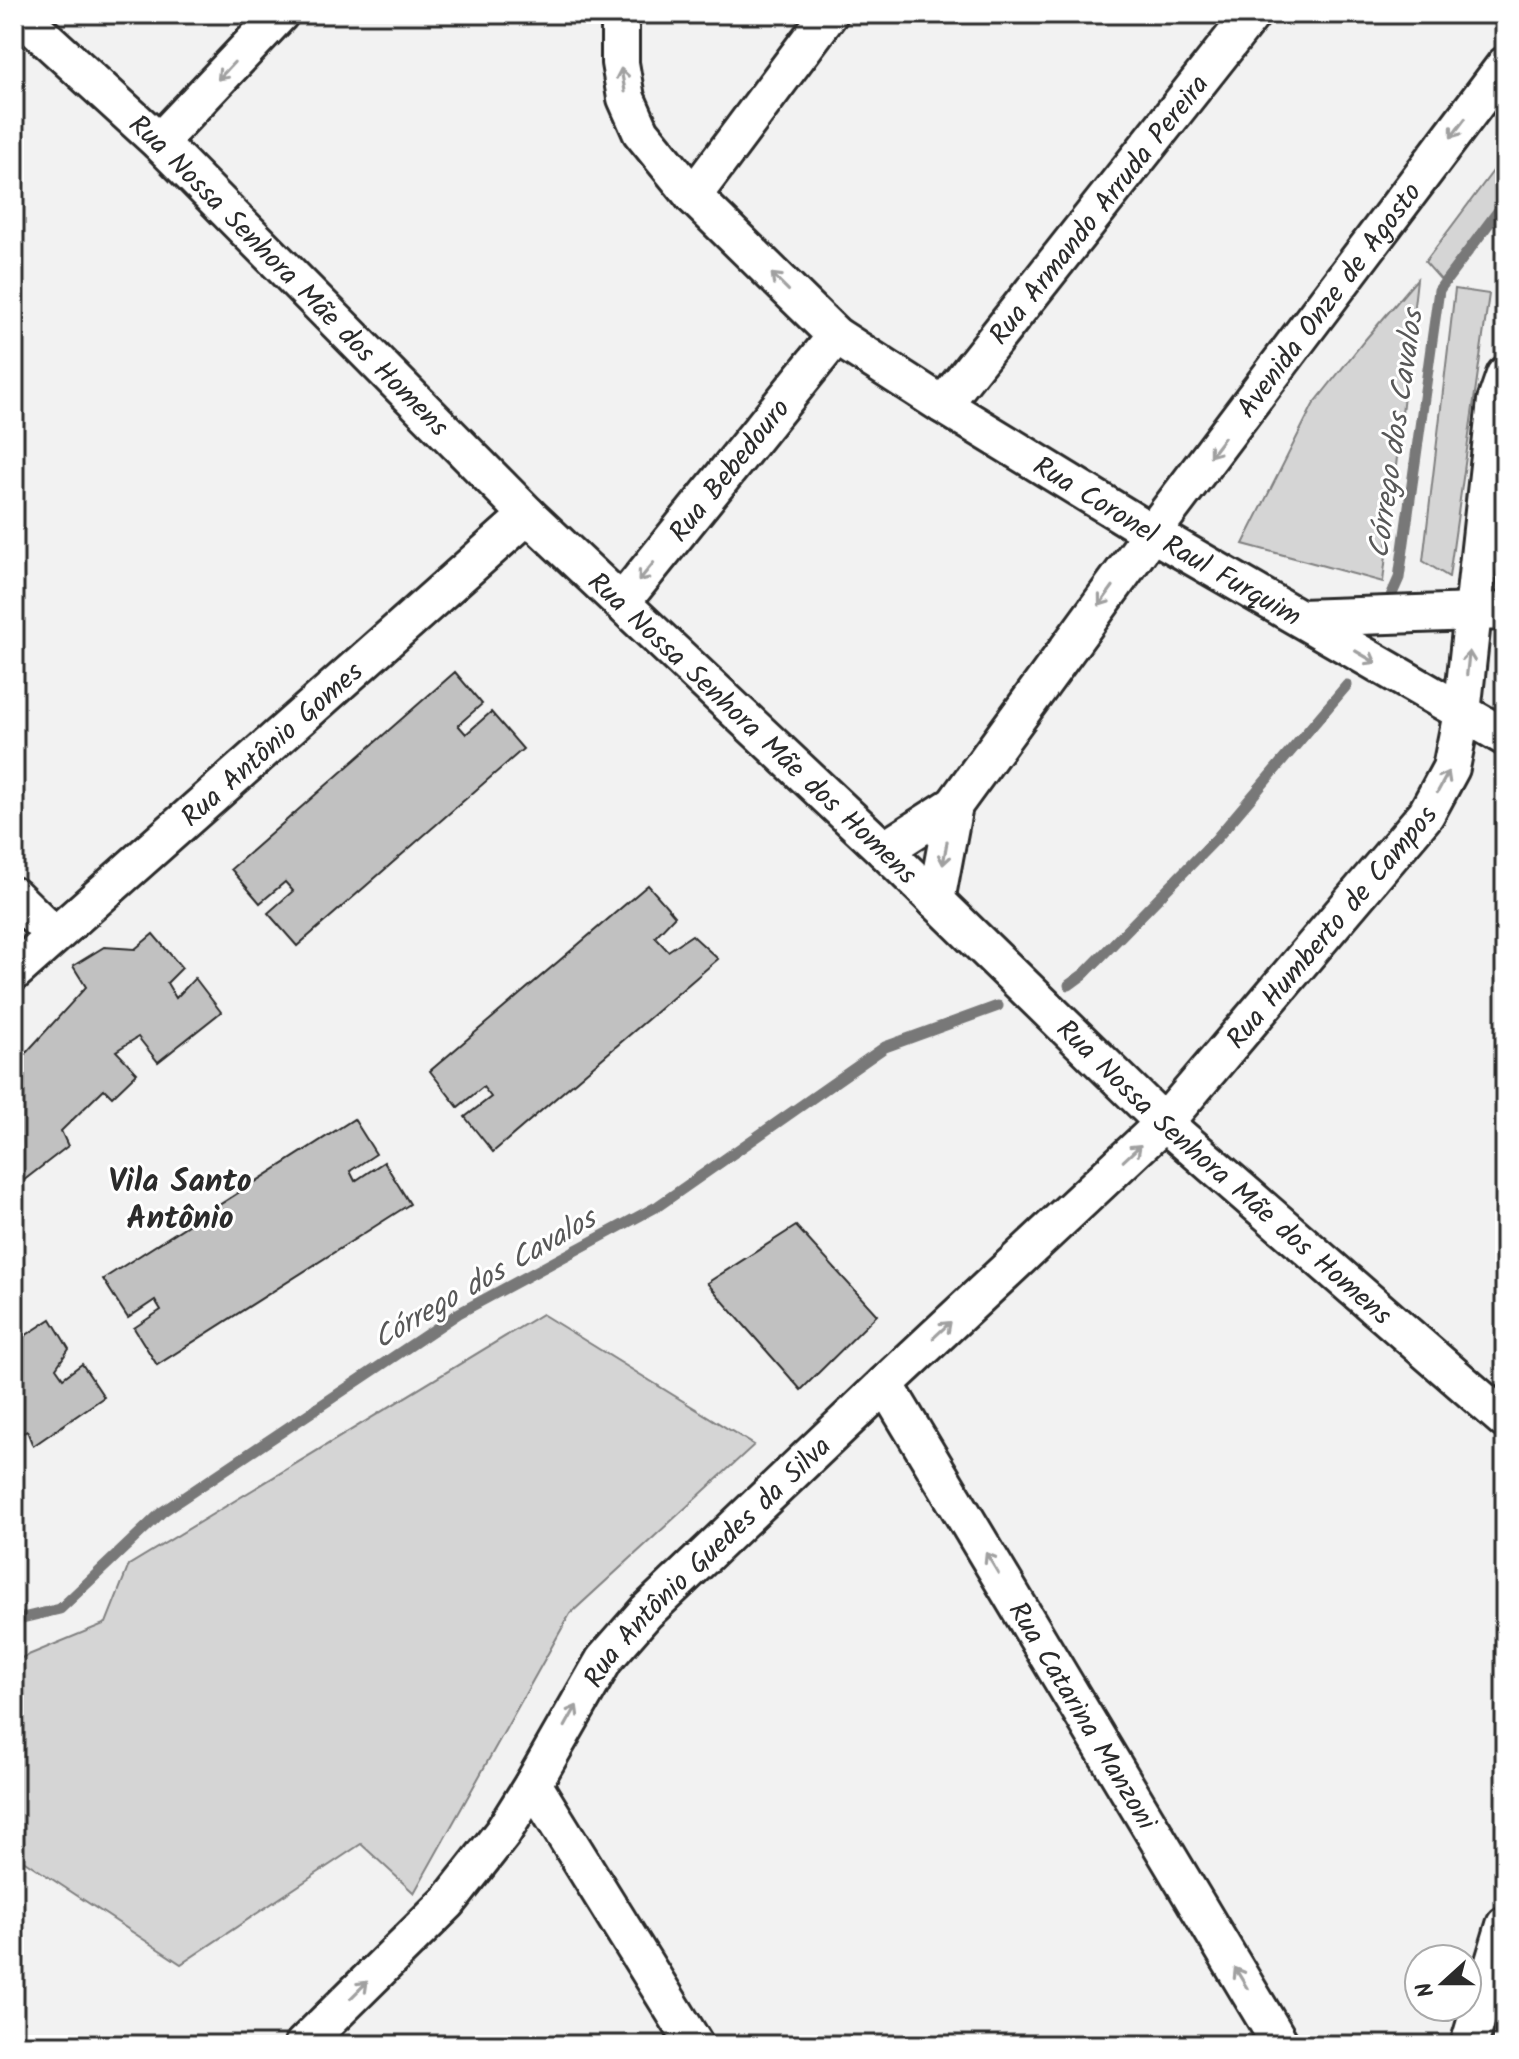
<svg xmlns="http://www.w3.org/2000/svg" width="1519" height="2059" font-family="Kalam,sans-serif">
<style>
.green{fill:#d5d5d5;stroke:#808080;stroke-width:2}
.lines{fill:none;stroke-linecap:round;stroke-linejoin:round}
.stream{stroke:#787878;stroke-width:11}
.building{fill:#c1c1c1;stroke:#2b2b2b;stroke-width:2}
.minor-casing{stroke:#2b2b2b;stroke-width:42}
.minor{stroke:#fff;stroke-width:36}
.oneway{stroke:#a0a0a0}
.labels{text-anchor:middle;stroke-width:6;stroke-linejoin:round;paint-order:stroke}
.street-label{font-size:28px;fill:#2b2b2b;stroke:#fff}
.water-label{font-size:30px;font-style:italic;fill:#585858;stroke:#fff}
.quarter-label{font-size:32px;font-weight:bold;fill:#2b2b2b;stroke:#fff}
</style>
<rect width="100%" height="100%" fill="#f2f2f2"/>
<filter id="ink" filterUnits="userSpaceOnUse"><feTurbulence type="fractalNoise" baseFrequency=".0125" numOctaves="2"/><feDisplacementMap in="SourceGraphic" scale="16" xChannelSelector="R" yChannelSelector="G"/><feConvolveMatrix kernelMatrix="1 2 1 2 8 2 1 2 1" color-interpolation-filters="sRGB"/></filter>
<g filter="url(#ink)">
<!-- green -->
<path class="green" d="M 1505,155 L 1505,196 L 1441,280 L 1425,262 Z
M 1417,279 L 1383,582 L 1243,544 L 1313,405 L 1364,341 Z
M 1455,289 L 1489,294 L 1449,577 L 1423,561 Z
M 542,1314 L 754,1445 L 570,1614 L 414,1893 L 361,1844 L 181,1964 L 14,1854 L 14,1661 L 106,1623 L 129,1565 Z"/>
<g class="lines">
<!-- stream -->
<path class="stream" d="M 1391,596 L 1399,578 L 1439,290 L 1505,202
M 1069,985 L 1084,974 L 1216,839 L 1347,685
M 14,1620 L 60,1609 L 162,1512 L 459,1313 L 658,1206 L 885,1047 L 998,1006"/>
</g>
<!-- building -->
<path class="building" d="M 455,672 L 482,704 L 458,725 L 466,734 L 491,712 L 523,749 L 297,946 L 268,913 L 293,891 L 285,882 L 260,903 L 231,869 Z
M 648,885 L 675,916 L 655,937 L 668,951 L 692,935 L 718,959 L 493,1152 L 465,1117 L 491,1097 L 483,1087 L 458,1107 L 430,1071 Z
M 153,934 L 182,968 L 167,983 L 176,998 L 195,978 L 221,1012 L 158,1062 L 138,1037 L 116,1051 L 137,1073 L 112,1097 L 104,1089 L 61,1131 L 68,1146 L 14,1188 L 14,1066 L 86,987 L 73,966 L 104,947 L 135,949 Z
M 354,1119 L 376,1154 L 350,1171 L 355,1181 L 384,1162 L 410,1204 L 157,1365 L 134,1328 L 161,1310 L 155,1300 L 128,1318 L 103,1279 Z
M 796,1226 L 877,1315 L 801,1390 L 707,1283 Z
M 51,1319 L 69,1349 L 56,1368 L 63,1378 L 82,1364 L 104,1397 L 33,1446 L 27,1431 L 14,1437 L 14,1343 Z
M 1498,2014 L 1505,2014 L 1505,2045 L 1494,2045 Z"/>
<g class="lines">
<defs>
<g id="minor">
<path id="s1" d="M 19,14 L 159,142 L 528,515 L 884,850 L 1164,1123 L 1505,1420"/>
<path id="s2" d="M 620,14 L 620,63 L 626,98 L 641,132 L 693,196 L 836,336 L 943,405 L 1152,533 L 1505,737"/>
<path d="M 159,142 L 280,14"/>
<path d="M 693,196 L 829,14"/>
<path id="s3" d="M 943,405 L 1252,14"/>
<path id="s4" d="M 622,602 L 836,336"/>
<path d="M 1300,618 L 1505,611"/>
<path id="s5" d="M 884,850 L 954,805 L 1152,533 L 1505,65"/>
<path d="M 14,896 L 54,935"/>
<path d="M 936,901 L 954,805"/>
<path id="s6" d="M 14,972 L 528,515"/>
<path id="s7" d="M 885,1384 L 1281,2045"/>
<path d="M 533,1784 L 695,2045"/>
<path id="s8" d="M 303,2045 L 448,1902 L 503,1832 L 533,1784 L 604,1660 L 646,1612 L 885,1384 L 1164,1123 L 1426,814 L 1451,768 L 1462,713 L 1496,401 L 1505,375"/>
<path d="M 1469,2045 L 1505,1925"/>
</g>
</defs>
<!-- minor casing -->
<use href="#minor" class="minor-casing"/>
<!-- minor -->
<use href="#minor" class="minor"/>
</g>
<!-- one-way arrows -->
<defs><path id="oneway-shaft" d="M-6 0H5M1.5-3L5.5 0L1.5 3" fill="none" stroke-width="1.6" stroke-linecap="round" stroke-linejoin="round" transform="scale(2)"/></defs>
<g class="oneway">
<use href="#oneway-shaft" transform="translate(226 71) rotate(133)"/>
<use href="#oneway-shaft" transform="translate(623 80) rotate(-100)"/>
<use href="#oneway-shaft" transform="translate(1458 128) rotate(127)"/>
<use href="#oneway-shaft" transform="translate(780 282) rotate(-135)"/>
<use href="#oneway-shaft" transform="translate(1217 447) rotate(127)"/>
<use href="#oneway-shaft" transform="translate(646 572) rotate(129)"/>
<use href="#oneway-shaft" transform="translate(1106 596) rotate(126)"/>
<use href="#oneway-shaft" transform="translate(1366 657) rotate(30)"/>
<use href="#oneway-shaft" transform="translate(1468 663) rotate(-84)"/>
<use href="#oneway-shaft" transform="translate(1443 782) rotate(-62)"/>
<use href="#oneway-shaft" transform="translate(945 853) rotate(100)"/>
<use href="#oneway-shaft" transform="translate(1132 1153) rotate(-43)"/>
<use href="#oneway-shaft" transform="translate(942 1330) rotate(-43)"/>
<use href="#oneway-shaft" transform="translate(992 1563) rotate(-121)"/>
<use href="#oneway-shaft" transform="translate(571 1716) rotate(-61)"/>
<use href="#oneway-shaft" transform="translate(1241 1978) rotate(-121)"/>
<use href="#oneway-shaft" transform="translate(359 1990) rotate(-45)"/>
</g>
</g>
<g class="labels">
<!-- street labels -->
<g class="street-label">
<text dy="10" stroke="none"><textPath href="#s3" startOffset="250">Rua Armando Arruda Pereira</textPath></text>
<text dy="10" stroke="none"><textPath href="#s1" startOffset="376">Rua Nossa Senhora Mãe dos Homens</textPath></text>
<text dy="10" stroke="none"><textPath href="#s5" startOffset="712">Avenida Onze de Agosto</textPath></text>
<text dy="10" stroke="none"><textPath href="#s4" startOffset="170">Rua Bebedouro</textPath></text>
<text dy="10" stroke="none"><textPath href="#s2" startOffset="794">Rua Coronel Raul Furquim</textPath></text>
<text dy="10" stroke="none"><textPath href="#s1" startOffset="1024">Rua Nossa Senhora Mãe dos Homens</textPath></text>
<text dy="10" stroke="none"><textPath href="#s6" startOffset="344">Rua Antônio Gomes</textPath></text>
<text dy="10" stroke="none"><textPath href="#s8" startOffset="1526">Rua Humberto de Campos</textPath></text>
<text dy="10" stroke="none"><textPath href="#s1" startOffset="1672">Rua Nossa Senhora Mãe dos Homens</textPath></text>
<text dy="10" stroke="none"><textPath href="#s8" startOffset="634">Rua Antônio Guedes da Silva</textPath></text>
<text dy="10" stroke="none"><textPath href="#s7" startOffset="386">Rua Catarina Manzoni</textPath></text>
</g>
<!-- water labels -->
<g class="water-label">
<text transform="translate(1395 434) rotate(-82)" y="10">Córrego dos Cavalos</text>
<text transform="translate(484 1278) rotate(-30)" y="10">Córrego dos Cavalos</text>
</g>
<!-- quarter labels -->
<g class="quarter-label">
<text x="180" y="1191">Vila Santo<tspan x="180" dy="37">Antônio</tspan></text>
</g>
</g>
<!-- margin -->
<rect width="1519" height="2059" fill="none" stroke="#fff" stroke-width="48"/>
<rect x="24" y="24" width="1471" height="2011" fill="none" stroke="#2b2b2b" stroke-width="3" filter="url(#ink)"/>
<!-- north arrow -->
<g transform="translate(1443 1983) rotate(249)"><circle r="38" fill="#ffffff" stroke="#aaaaaa" stroke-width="2"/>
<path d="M0-6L14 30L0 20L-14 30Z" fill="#2b2b2b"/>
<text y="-12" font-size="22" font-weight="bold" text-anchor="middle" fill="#2b2b2b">N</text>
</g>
</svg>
